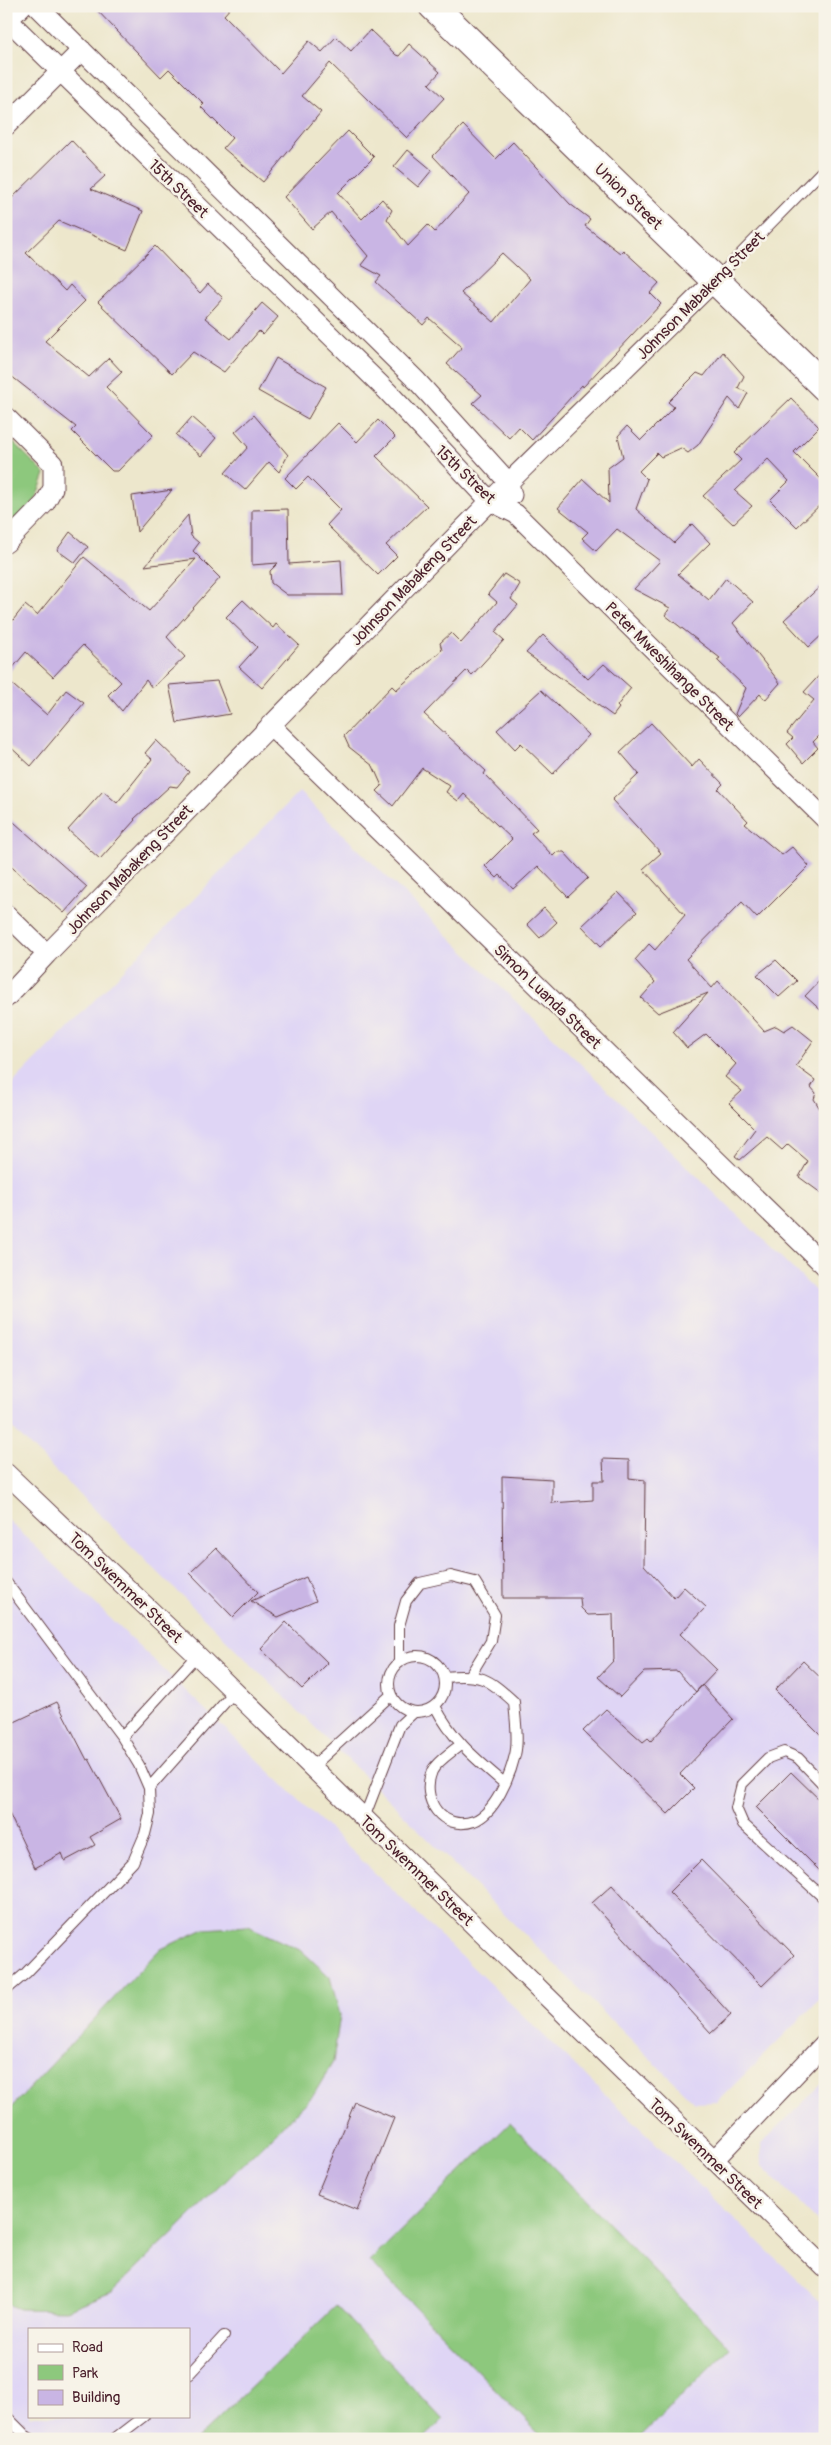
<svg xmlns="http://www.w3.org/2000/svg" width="831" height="2445" font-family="Pangolin,sans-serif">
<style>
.built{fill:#dfd5f5;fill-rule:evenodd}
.green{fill:#8dc87d;stroke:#6c7454}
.building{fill:#c9b5e4;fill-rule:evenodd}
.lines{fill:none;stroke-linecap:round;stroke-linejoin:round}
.lane-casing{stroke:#623d43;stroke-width:12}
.street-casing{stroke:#623d43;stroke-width:21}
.secondary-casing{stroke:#623d43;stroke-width:30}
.lane{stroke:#fff;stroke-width:10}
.street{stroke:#fff;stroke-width:19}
.secondary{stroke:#fff;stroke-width:28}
.labels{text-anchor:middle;stroke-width:5;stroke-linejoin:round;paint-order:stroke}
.street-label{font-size:16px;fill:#4a1f2b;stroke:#f7f3e8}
</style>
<rect width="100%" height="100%" fill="#f7f3e8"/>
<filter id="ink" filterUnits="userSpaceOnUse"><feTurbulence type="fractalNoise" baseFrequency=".02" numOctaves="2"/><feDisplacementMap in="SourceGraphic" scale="10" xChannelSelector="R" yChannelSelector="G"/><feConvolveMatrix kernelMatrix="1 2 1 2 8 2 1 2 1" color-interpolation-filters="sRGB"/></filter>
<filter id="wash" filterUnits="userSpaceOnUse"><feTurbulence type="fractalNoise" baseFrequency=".0096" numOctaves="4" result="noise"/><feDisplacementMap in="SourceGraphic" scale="20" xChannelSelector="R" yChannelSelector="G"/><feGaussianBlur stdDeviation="1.12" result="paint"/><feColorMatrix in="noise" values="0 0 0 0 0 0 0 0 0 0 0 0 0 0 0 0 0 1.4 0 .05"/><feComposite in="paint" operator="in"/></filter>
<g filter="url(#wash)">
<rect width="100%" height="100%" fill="#ede7cc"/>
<!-- built -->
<path class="built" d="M 299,792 L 825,1300 L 825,1994 L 717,2102 L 695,2103 L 6,1422 L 6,1090 Z
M 6,1518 L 825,2306 L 825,2439 L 6,2439 ZM 29,2329 L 189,2329 L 189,2416 L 29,2416 Z
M 825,2081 L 825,2229 L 762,2166 L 761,2144 Z"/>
<!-- green -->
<path class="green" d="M 6,435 L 45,474 L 35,501 L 6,530 Z
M 248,1926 L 302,1951 L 330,1977 L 340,2015 L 333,2062 L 313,2096 L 112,2292 L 66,2310 L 19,2309 L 6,2304 L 6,2113 L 159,1950 L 204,1929 Z
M 510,2123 L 730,2348 L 638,2439 L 544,2439 L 370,2261 Z
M 336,2306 L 443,2420 L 423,2439 L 197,2439 Z"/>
<g id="blocks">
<!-- building -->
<path class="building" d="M 93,6 L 232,6 L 224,15 L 281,73 L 309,41 L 322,52 L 336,37 L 351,51 L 370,30 L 396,55 L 399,56 L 409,44 L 440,72 L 429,84 L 444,98 L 407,138 L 330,63 L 302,96 L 321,112 L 263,182 L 223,148 L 232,138 L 201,107 L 204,104 L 169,69 L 161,77 Z
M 463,125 L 496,159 L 513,142 L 570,204 L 590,219 L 585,226 L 620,253 L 623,250 L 659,283 L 650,293 L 661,304 L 583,387 L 582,385 L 532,440 L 519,427 L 509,438 L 473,403 L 482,395 L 447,364 L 462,347 L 429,318 L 423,325 L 376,282 L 381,276 L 361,265 L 368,256 L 331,212 L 312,229 L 284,197 L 348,131 L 374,157 L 338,193 L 362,219 L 382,199 L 392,210 L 387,219 L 408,246 L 428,225 L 435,232 L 469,194 L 433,156 ZM 502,253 L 530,279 L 494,322 L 461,293 Z
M 71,140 L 105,176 L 91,189 L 143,211 L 127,250 L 59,221 L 26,253 L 65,291 L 70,285 L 85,301 L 45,341 L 89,377 L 109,358 L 122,372 L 106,387 L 153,435 L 118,471 L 112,471 L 72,431 L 76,427 L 6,372 L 6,204 Z
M 408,150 L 432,170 L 418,187 L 394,167 Z
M 155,246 L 200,293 L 208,284 L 223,298 L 205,318 L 231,339 L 262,303 L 278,317 L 263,335 L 259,331 L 224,372 L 193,352 L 172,374 L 98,302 Z
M 723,352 L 744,376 L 738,388 L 748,393 L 739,409 L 729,398 L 698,445 L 688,453 L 681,448 L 661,457 L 657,453 L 639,471 L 647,479 L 636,509 L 674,543 L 692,524 L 710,543 L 678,574 L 709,600 L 726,578 L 753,602 L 733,623 L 780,683 L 765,700 L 760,694 L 738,717 L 735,714 L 746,688 L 717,660 L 720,658 L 665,615 L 670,608 L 634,589 L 660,561 L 617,529 L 596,551 L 582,538 L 588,532 L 558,508 L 583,479 L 609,503 L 608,468 L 623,457 L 618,436 L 627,426 L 641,440 L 674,407 L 668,402 L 697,373 L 704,376 Z
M 276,358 L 326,387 L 308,419 L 258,391 Z
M 791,398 L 819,427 L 794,452 L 825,483 L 825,500 L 797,527 L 770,500 L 789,481 L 768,459 L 735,491 L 752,506 L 733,524 L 703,496 L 741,460 L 734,453 Z
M 254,415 L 288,455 L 279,472 L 269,462 L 245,490 L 225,473 L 248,447 L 235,432 Z
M 192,417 L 216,438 L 201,456 L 176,435 Z
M 378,420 L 395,437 L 376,456 L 427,506 L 386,545 L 397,556 L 378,575 L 327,525 L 341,510 L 308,477 L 296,489 L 285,478 L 338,423 L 357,442 Z
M 172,490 L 137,532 L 132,496 Z
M 288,509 L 289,564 L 341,560 L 343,595 L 287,595 L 271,583 L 270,571 L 278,563 L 252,565 L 252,510 Z
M 188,515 L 191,536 L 199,543 L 193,551 L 220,578 L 167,637 L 185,657 L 152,688 L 146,680 L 122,711 L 108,695 L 121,682 L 83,645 L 53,677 L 26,652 L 6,676 L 6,629 L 25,605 L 37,615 L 84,557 L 149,611 L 196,559 L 145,566 Z
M 70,532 L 88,547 L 75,563 L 57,550 Z
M 504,574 L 520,584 L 511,599 L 518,605 L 495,632 L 504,640 L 472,675 L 467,670 L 424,714 L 486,771 L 484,774 L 537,829 L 531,833 L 553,856 L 557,852 L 564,852 L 588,878 L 568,897 L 538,866 L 513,889 L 500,875 L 497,878 L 485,866 L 512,839 L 464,794 L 458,801 L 446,792 L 450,786 L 422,768 L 393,806 L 377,791 L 382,786 L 373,766 L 349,747 L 344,736 L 392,686 L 396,690 L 442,650 L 440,643 L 451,633 L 461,643 L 497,602 L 488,594 Z
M 825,582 L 825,632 L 809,647 L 784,620 Z
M 243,600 L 273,628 L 276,624 L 299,645 L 262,688 L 239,667 L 257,647 L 226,617 Z
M 543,635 L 588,679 L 604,664 L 631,688 L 617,706 L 619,708 L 613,716 L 526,653 Z
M 825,669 L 825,730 L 813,742 L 818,748 L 803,763 L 787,744 L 793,738 L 787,733 L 814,700 L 804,692 Z
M 6,679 L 47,715 L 66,690 L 84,703 L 31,766 L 6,743 Z
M 217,681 L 230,714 L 177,723 L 169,685 Z
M 541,690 L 589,735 L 553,774 L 521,743 L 515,749 L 497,730 Z
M 651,723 L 692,767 L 699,759 L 723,784 L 718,789 L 748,821 L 745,824 L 782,855 L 792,847 L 809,866 L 757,918 L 742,902 L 686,959 L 712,988 L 718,981 L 764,1031 L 776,1026 L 784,1031 L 793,1025 L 813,1041 L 796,1066 L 815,1080 L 811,1087 L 816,1093 L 814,1099 L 825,1117 L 825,1196 L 799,1177 L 808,1161 L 788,1144 L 782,1150 L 767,1137 L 740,1160 L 735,1156 L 755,1129 L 729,1103 L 742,1091 L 725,1077 L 736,1064 L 706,1034 L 687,1048 L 673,1032 L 708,993 L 658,1013 L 641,998 L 655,982 L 635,960 L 649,944 L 655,950 L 685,915 L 643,869 L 661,853 L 612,800 L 639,774 L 620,752 Z
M 156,740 L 189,772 L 177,787 L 170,786 L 134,819 L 135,820 L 100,859 L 68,830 L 103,791 L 117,803 L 152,759 L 145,753 Z
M 6,815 L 87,887 L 64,913 L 6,862 Z
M 618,892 L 637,912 L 601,946 L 582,926 Z
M 544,908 L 557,922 L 540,938 L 527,924 Z
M 776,960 L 797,981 L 779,997 L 757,975 Z
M 825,975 L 825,1014 L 805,996 Z
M 603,1459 L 629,1460 L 629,1478 L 645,1480 L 644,1565 L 674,1598 L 684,1587 L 706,1607 L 680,1634 L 717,1670 L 696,1692 L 677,1671 L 644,1672 L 620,1697 L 598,1677 L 614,1660 L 613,1614 L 588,1615 L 581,1608 L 580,1598 L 503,1598 L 502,1476 L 552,1479 L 552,1503 L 593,1500 L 593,1481 L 604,1481 Z
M 216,1548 L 258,1592 L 233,1617 L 190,1573 Z
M 306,1577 L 316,1601 L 278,1617 L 251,1601 Z
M 286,1622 L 328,1663 L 302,1689 L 261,1649 Z
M 803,1661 L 825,1682 L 825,1740 L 775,1690 Z
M 702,1685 L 733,1719 L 680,1774 L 694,1788 L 668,1814 L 583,1731 L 606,1709 L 643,1742 L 648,1738 L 651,1741 Z
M 57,1702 L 87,1760 L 89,1759 L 121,1819 L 90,1837 L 95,1845 L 65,1861 L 62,1853 L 35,1868 L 6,1807 L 6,1726 Z
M 791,1772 L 825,1805 L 825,1876 L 756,1807 Z
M 701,1860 L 794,1955 L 762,1986 L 669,1892 Z
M 612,1885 L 731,2015 L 711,2033 L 592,1903 Z
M 355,2102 L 394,2118 L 357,2210 L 317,2194 Z"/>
</g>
</g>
<g filter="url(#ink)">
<use href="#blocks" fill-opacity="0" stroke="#623d43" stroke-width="1"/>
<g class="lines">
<defs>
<path id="lane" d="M 716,279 L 825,168
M 6,1582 L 122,1737 L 139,1765 L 149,1788 L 150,1814 L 145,1834 L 133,1862 L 26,1973 L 6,1990
M389 1684a28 28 0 1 1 56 0a28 28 0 1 1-56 0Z
M 399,1663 L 399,1626 L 406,1601 L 420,1583 L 451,1576 L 475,1582 L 495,1615 L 491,1641 L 471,1674
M 445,1677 C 480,1673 488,1678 514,1702 C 515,1718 519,1739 515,1755 C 510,1776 495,1813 474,1821 C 442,1832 420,1799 432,1771 C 437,1761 452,1752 460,1745
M 435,1706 C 453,1741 476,1759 504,1783
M 122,1737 L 197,1655
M 312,1767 L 391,1695
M 825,1786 L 798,1758 L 784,1752 L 768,1758 L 742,1784 L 736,1808 L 743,1824 L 825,1899
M 149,1788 L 235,1691
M 364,1818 L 400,1725 L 414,1712
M 189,2374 L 224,2336
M 6,2416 L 26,2436 L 31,2439
M 114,2439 L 144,2416"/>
<path id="street" d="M 37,6 L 417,381 L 509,483 L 512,495
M 6,18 L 387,391 L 490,501 L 516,514 L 825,819
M 6,22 L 22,6
M 6,126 L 82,50
M 6,417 L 53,464 L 53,488 L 45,503 L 6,543
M 270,725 L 825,1266
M 6,914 L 47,954
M 6,998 L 47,954 L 502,489 L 715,280
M 6,1473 L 197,1655 L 825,2268
M 714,2160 L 825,2043"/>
<path id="secondary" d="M 433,6 L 825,387"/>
</defs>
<!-- lane casing -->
<use href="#lane" class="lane-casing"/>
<!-- street casing -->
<use href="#street" class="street-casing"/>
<!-- secondary casing -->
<use href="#secondary" class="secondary-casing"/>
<!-- lane -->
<use href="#lane" class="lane"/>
<!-- street -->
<use href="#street" class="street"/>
<!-- secondary -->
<use href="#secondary" class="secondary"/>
</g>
</g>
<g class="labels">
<!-- street labels -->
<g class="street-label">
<text transform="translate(179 188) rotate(44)" y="6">15th Street</text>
<text transform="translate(629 196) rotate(44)" y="6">Union Street</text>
<text transform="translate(700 295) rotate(-45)" y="6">Johnson Mabakeng Street</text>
<text transform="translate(466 474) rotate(44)" y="6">15th Street</text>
<text transform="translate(413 580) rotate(-46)" y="6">Johnson Mabakeng Street</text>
<text transform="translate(670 666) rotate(45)" y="6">Peter Mweshihange Street</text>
<text transform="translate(129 869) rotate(-46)" y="6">Johnson Mabakeng Street</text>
<text transform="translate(548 996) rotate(44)" y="6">Simon Luanda Street</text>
<text transform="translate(126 1587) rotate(44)" y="6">Tom Swemmer Street</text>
<text transform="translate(417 1870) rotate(44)" y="6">Tom Swemmer Street</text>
<text transform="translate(706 2153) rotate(44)" y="6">Tom Swemmer Street</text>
</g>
</g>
<!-- margin -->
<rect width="831" height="2445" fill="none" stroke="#f7f3e8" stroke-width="25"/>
<!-- legend -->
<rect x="28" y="2328" width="162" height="90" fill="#f7f3e8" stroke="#b29e9c"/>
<rect x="38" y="2344" width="25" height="8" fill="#ffffff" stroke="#b29e9c"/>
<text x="72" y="2352" font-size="15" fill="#4a1f2b">Road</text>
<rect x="38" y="2365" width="25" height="15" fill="#8dc87d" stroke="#b29e9c"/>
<text x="72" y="2378" font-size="15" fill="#4a1f2b">Park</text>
<rect x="38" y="2390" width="25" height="15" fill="#c9b5e4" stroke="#b29e9c"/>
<text x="72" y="2402" font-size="15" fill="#4a1f2b">Building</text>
</svg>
